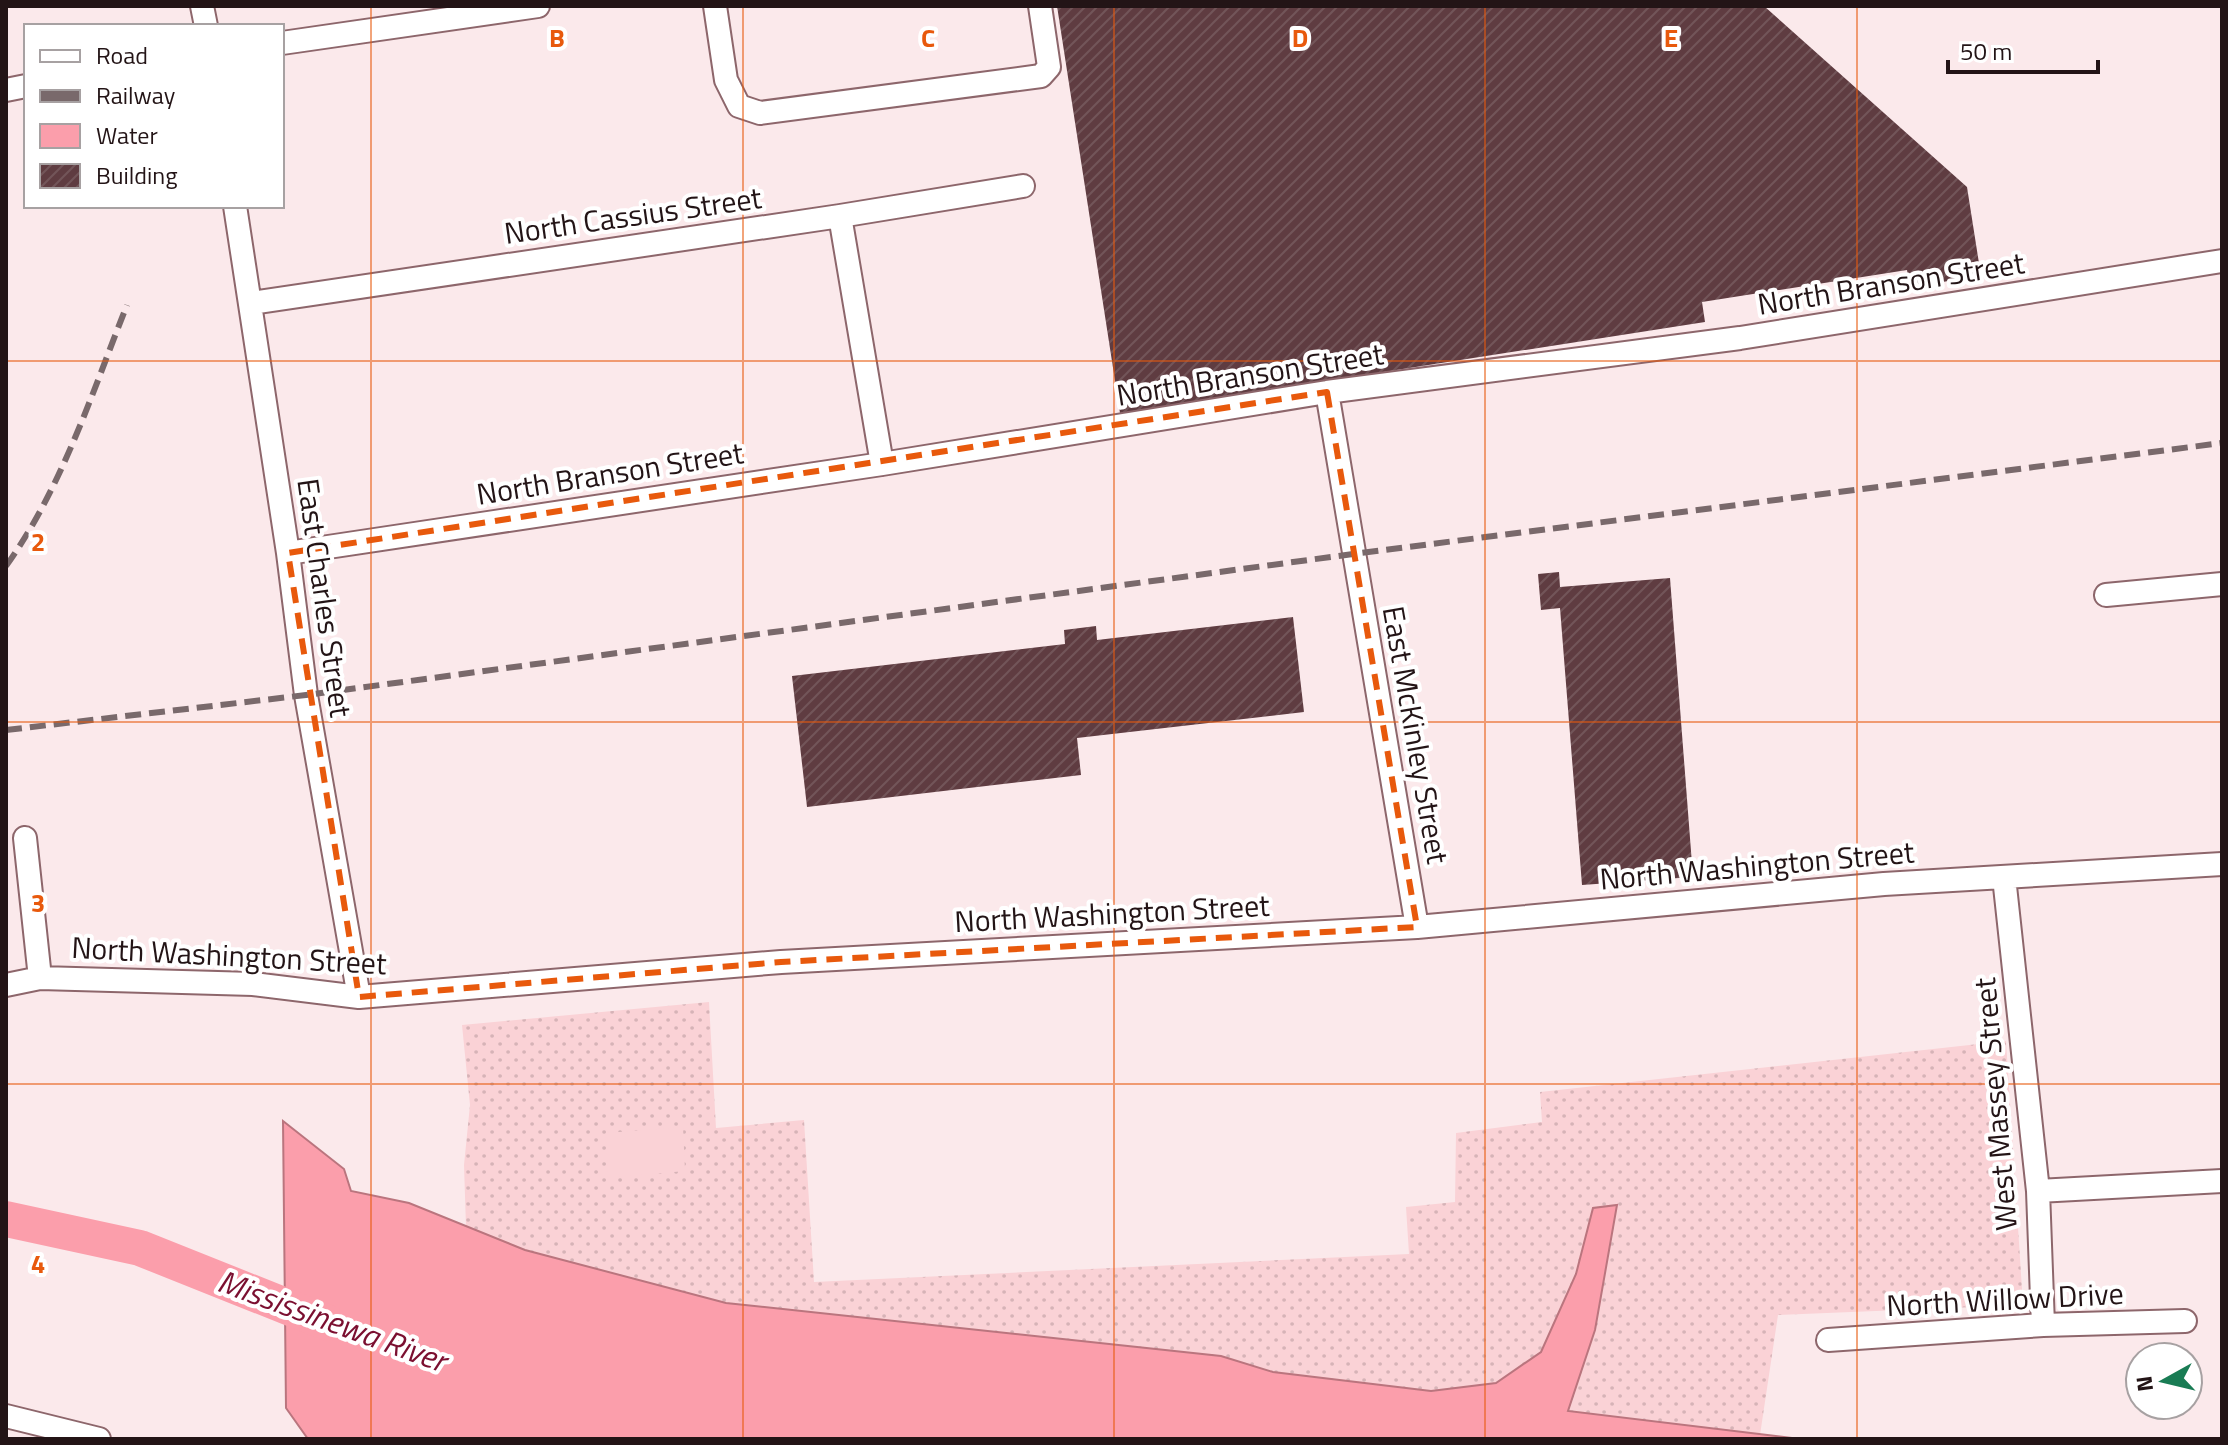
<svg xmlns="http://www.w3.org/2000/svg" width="2228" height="1445" font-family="'Titillium Web',sans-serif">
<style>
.grass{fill:url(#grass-dots)}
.garden{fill:#fad2d6}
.water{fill:#fb9eab;stroke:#ba757e;stroke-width:2}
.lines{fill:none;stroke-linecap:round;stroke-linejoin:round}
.river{stroke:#fb9eab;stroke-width:36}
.building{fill:url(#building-hatch)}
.minor-casing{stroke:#8d666b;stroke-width:26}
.minor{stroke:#fff;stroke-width:22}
.rail{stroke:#79696b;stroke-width:6;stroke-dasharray:16 8;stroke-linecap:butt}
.marked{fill:none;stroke:#e8590c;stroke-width:6;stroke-dasharray:16 10;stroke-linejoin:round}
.grid{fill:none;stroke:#e8590c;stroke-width:2;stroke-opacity:0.55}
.labels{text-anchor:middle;stroke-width:8;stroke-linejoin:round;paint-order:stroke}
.street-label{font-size:30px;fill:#231416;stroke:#fff}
.water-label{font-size:32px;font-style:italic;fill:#7b0f30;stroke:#fff}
.grid-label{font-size:26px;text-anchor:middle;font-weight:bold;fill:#e8590c;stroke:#fff;stroke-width:8;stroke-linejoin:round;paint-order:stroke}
</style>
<defs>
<pattern id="grass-dots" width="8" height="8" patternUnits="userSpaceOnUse" patternTransform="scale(2)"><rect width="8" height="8" fill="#fad2d6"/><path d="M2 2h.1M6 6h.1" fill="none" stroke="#d6b3b7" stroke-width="1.8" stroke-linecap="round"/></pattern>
<pattern id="building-hatch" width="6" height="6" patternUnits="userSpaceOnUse" patternTransform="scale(2)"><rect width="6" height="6" fill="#5f3c41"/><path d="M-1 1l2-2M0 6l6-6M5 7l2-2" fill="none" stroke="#725559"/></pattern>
</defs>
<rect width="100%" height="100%" fill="#fbe9eb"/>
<!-- grass -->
<path class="grass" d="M 709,1002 L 716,1128 L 804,1120 L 814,1282 L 1409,1254 L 1406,1207 L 1455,1202 L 1456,1133 L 1542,1122 L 1540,1092 L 2006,1041 L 2023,1305 L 1778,1315 L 1760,1435 L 1567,1411 L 1595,1330 L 1616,1205 L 1593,1208 L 1576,1274 L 1541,1352 L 1496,1383 L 1431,1391 L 1273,1372 L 1221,1356 L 726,1303 L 525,1250 L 466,1227 L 464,1165 L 470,1105 L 462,1025 Z"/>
<!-- garden -->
<path class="garden" d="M 683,1127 L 685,1171 L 608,1178 L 606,1133 Z"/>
<!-- water -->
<path class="water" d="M 283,1121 L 344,1169 L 351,1191 L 409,1203 L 525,1250 L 726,1303 L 1221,1356 L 1273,1372 L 1431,1391 L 1496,1383 L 1541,1352 L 1576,1274 L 1593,1208 L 1617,1205 L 1595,1330 L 1568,1411 L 1800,1439 L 308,1439 L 286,1408 Z"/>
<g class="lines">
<!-- river -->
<path class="river" d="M 6,1219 L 140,1248 L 328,1323"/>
</g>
<!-- building -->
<path class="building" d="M 1057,6 L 1764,6 L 1967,187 L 1981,276 L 1910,287 L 1907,270 L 1702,302 L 1705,322 L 1120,413 Z
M 1559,572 L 1560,587 L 1670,578 L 1693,877 L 1582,885 L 1560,608 L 1541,610 L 1538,574 Z
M 1293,617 L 1304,712 L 1077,738 L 1081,775 L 807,807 L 792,676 L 1065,644 L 1064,630 L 1096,626 L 1097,640 Z"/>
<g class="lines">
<defs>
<path id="minor" d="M 202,6 L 206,26
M 715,6 L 726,80 L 739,106 L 760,113 L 1041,76 L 1049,67 L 1040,6
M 282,43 L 538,6
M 6,90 L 26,86
M 235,206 L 288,553 L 306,695 L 359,997
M 840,216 L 882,464
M 251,303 L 840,216 L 1023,186
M 1327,392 L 1417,927
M 288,553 L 882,464 L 1327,392 L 1740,338 L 2222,261
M 2106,595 L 2222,584
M 25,838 L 40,978
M 2004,877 L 2038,1191 L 2043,1325
M 6,985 L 40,978 L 253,984 L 359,997 L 781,962 L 1417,927 L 1884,884 L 2222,864
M 2038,1191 L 2222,1181
M 1828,1340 L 2043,1325 L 2185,1321
M 6,1416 L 99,1439"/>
</defs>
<!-- minor casing -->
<use href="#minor" class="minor-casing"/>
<!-- minor -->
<use href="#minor" class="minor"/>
<!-- rail -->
<path class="rail" d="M 6,566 C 62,488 92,393 127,305
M 6,730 L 306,695 L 1353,554 L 2222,443"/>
</g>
<!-- marked area -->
<path class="marked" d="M 1327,392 L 1417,927 L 781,962 L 359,997 L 288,553 Z"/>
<!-- grid -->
<path class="grid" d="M 371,6 L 371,1439M 743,6 L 743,1439M 1114,6 L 1114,1439M 1485,6 L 1485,1439M 1857,6 L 1857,1439M 6,361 L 2222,361M 6,722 L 2222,722M 6,1084 L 2222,1084"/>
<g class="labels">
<!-- street labels -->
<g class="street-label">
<text transform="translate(633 216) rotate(-8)" y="10">North Cassius Street</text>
<text transform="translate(1891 284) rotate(-9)" y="10">North Branson Street</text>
<text transform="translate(1250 375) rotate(-9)" y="10">North Branson Street</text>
<text transform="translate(610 474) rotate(-9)" y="10">North Branson Street</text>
<text transform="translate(324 598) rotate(82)" y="10">East Charles Street</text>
<text transform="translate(1415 735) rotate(80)" y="10">East McKinley Street</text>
<text transform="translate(1757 866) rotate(-5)" y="10">North Washington Street</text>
<text transform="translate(1112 914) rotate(-3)" y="10">North Washington Street</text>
<text transform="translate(229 956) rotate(3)" y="10">North Washington Street</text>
<text transform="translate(1996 1104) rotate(-95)" y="10">West Massey Street</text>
<text transform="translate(2005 1300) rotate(-3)" y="10">North Willow Drive</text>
</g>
<!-- water labels -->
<g class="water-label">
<text transform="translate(332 1321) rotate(20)" y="11">Mississinewa River</text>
</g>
</g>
<g class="grid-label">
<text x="557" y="47">B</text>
<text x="928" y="47">C</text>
<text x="1300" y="47">D</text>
<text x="1671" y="47">E</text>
<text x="38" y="551">2</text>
<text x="38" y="912">3</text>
<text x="38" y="1273">4</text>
</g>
<!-- border -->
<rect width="2228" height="1445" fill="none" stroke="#231416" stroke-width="16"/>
<!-- legend -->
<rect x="24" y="24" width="260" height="184" fill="#ffffff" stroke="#a7a1a2" stroke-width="2"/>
<rect x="40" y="50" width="40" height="12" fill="#ffffff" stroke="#a7a1a2" stroke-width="2"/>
<text x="96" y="64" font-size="24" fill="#231416">Road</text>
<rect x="40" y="90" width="40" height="12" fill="#79696b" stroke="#a7a1a2" stroke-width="2"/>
<text x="96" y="104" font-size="24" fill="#231416">Railway</text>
<rect x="40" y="124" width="40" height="24" fill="#fb9eab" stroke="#a7a1a2" stroke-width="2"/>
<text x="96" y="144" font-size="24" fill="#231416">Water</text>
<rect x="40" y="164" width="40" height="24" fill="url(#building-hatch)" stroke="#a7a1a2" stroke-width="2"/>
<text x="96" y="184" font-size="24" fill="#231416">Building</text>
<!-- north arrow -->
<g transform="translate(2164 1381) rotate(262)"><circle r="38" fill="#ffffff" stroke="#a7a1a2" stroke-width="2"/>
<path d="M0-6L14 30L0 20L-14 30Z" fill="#197c54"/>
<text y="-12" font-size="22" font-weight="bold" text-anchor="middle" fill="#231416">N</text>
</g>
<!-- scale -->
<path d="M1948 60v12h150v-12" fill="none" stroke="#231416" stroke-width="4"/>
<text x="1960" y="60" font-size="24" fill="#231416" stroke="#ffffff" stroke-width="6" paint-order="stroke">50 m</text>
</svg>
